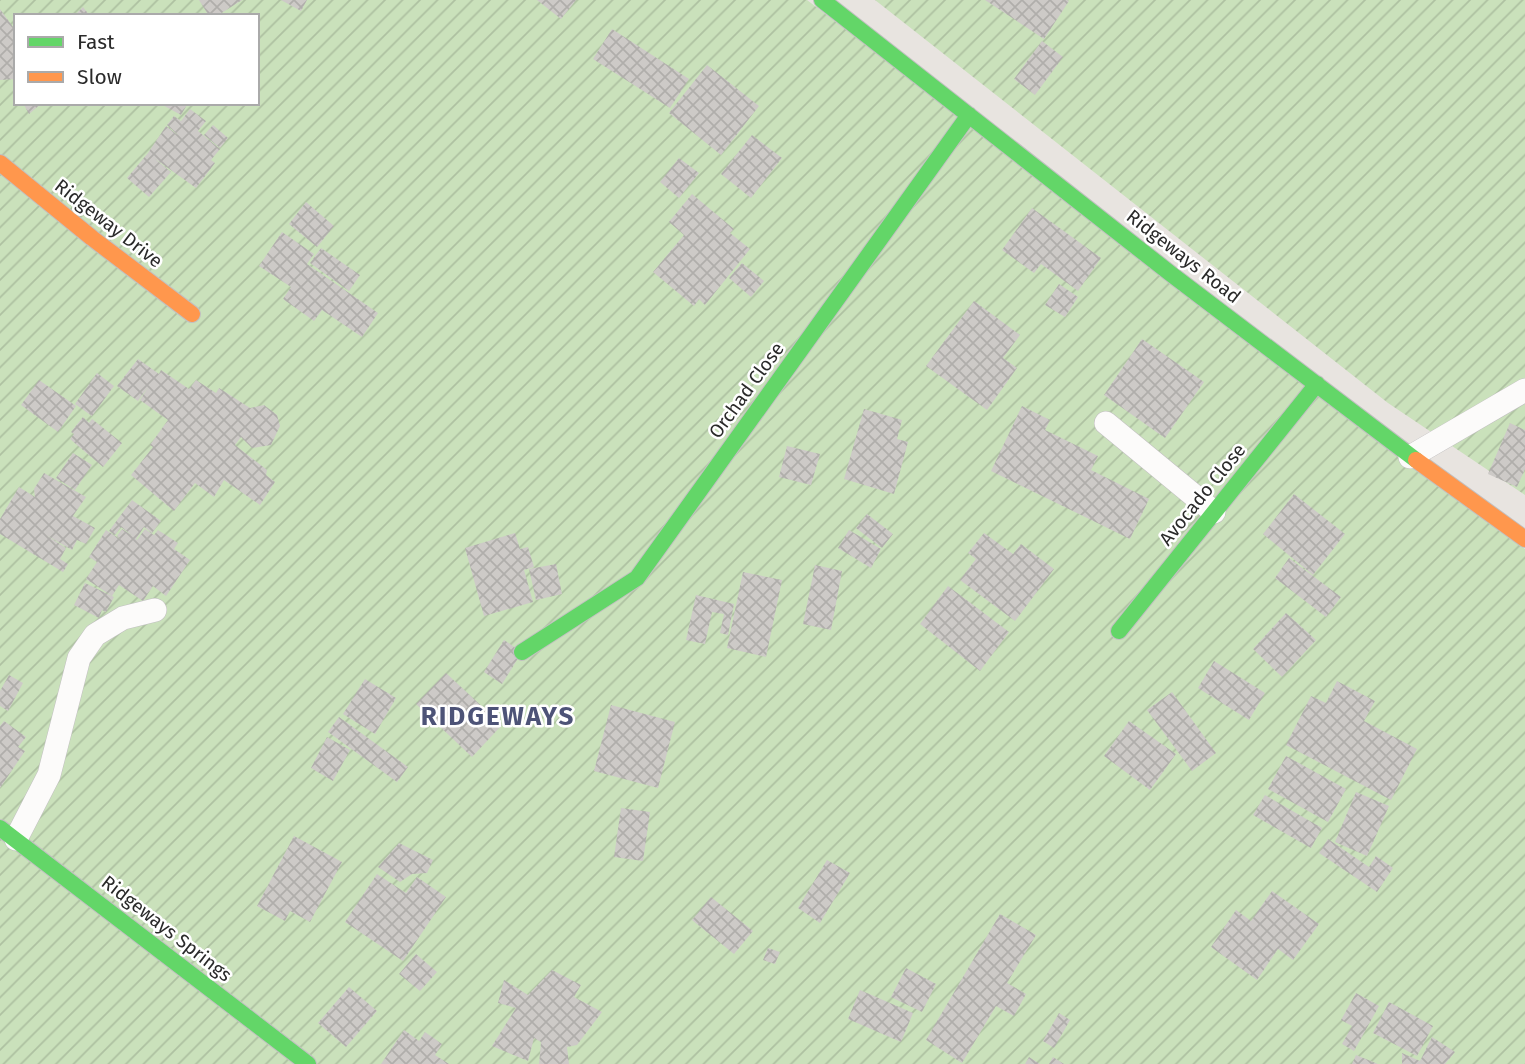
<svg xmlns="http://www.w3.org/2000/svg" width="1525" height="1064" font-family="'Fira Sans',sans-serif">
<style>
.garden{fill:url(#garden-furrows);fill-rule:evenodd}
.building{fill:url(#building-cross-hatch)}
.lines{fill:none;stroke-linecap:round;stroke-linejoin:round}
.street-casing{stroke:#c2c0c1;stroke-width:24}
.fast-casing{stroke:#c2c0c1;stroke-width:18}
.slow-casing{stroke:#c2c0c1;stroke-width:18}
.street{stroke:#fcfbfa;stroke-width:23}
.fast{stroke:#63d668;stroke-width:16}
.slow{stroke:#ff974d;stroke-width:16}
.labels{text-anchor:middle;stroke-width:5;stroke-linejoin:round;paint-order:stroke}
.street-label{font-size:19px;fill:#2a2a2a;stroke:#fff}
.district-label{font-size:26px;font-weight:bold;letter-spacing:2px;fill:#4d5377;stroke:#fff}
</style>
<defs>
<pattern id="garden-furrows" width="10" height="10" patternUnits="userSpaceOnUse" patternTransform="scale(1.75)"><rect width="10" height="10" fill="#cae1bb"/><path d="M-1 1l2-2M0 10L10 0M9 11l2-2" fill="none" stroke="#aec1a1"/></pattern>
<pattern id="building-cross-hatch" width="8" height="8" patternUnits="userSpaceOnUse" patternTransform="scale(1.75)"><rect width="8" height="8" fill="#cdcac7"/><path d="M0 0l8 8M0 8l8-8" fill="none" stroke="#b0aeab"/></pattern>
</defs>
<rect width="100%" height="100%" fill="#e8e4e0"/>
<!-- garden -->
<path class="garden" d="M 0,0 L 807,0 L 1525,549 L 1525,1064 L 0,1064 ZM 16,16 L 257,16 L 257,103 L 16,103 Z
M 875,0 L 1525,0 L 1525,495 L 1388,403 Z"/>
<!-- building -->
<path class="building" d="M 199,0 L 242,0 L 217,16 L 209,16 Z
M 281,0 L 307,0 L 301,11 Z
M 537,0 L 576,0 L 561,19 Z
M 985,0 L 1067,0 L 1069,1 L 1044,39 Z
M 83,7 L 90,16 L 74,16 Z
M 0,9 L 16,31 L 16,79 L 0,80 Z
M 612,29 L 689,79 L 670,108 L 593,59 Z
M 1042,41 L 1063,57 L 1035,95 L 1014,79 Z
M 707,65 L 759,106 L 721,155 L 669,113 Z
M 23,103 L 42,103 L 29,114 Z
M 159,103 L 188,103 L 181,115 Z
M 190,109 L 206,121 L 198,131 L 220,149 L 211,160 L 215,163 L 196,188 L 154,158 L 171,172 L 149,197 L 127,178 L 148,153 L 166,126 L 179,136 L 167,125 L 174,116 L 181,121 Z
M 213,125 L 228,138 L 220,148 L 204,135 Z
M 752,135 L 782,158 L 751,198 L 721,174 Z
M 679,158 L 699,173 L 679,198 L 660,182 Z
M 692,194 L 734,229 L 730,233 L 750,249 L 705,305 L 699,299 L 694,306 L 653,272 L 684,235 L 669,222 Z
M 306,202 L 334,226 L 317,247 L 289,224 Z
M 1032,208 L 1101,258 L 1078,291 L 1041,264 L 1034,273 L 1002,250 Z
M 282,232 L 314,254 L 307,264 L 378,313 L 362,337 L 322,310 L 314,321 L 283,299 L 291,287 L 259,266 Z
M 321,248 L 360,275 L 349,291 L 310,263 Z
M 742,263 L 764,281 L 751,297 L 729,278 Z
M 1059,284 L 1078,297 L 1065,317 L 1045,305 Z
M 974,301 L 1020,335 L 1003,358 L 1017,368 L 987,410 L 926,366 Z
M 1142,339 L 1204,382 L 1165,438 L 1104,395 Z
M 138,359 L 159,374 L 161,370 L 189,389 L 196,380 L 216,393 L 219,388 L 250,408 L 264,405 L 277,415 L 280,426 L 271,445 L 252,448 L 241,437 L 235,445 L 267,470 L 266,475 L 275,482 L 260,505 L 224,480 L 214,497 L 195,483 L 174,511 L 131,475 L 153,447 L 150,445 L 168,420 L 140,400 L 148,387 L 138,401 L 117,386 Z
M 97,373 L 114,386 L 92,416 L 75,404 Z
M 39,380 L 76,406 L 58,432 L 21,405 Z
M 1022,406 L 1050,420 L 1045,430 L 1098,456 L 1091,470 L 1149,499 L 1130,539 L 991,471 Z
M 864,409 L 902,420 L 897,439 L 908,442 L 894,494 L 844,479 Z
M 83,417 L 89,423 L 92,419 L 122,443 L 103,467 L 70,439 L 74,434 L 71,432 Z
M 1510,423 L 1525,430 L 1525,469 L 1517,487 L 1488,474 Z
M 787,446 L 820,454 L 811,485 L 779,477 Z
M 73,453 L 92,465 L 75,490 L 56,478 Z
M 44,473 L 86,497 L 73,516 L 95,528 L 86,544 L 77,540 L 72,550 L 46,535 L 66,548 L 60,559 L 68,564 L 63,572 L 0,534 L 0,519 L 19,487 L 35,497 L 34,489 Z
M 1294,494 L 1345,534 L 1313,575 L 1263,534 Z
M 132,500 L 161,521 L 152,533 L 144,527 L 136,539 L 137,540 L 145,529 L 154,535 L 158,530 L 178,543 L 174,549 L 190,560 L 166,596 L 153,586 L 143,601 L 119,585 L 112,596 L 86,579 L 97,562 L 89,557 L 106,530 L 120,539 L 117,536 L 122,529 L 133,536 L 121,527 L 115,535 L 109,531 Z
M 867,514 L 893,534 L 882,548 L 856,528 Z
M 849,530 L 881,549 L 871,568 L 838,548 Z
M 515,533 L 520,549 L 528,547 L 534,567 L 524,570 L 533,602 L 484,616 L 465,548 Z
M 984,533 L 1013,554 L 1021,544 L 1054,569 L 1015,621 L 960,580 L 976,559 L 968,553 Z
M 1289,558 L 1341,597 L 1326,617 L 1275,578 Z
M 556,564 L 562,594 L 536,600 L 529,569 Z
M 815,565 L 842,571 L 831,630 L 803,624 Z
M 743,572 L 782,580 L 766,657 L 727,648 Z
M 85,583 L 114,597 L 106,612 L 102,610 L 99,618 L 74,605 Z
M 948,586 L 1009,632 L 980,671 L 920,624 Z
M 696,595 L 734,604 L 728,635 L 720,633 L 724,614 L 712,612 L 705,644 L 686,640 Z
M 1286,613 L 1316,640 L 1282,677 L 1253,649 Z
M 504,640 L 522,652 L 502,684 L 484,672 Z
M 1214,661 L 1265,693 L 1249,720 L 1198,688 Z
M 446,673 L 502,725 L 472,757 L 416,704 Z
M 9,675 L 23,683 L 8,711 L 0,706 L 0,691 Z
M 365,679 L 396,698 L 375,734 L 343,714 Z
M 1337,681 L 1375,701 L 1364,721 L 1417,749 L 1391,800 L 1286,745 L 1311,696 L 1326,703 Z
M 1172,692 L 1216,753 L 1192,771 L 1147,710 Z
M 611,705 L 675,722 L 658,788 L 594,771 Z
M 339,717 L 408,767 L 397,782 L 328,732 Z
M 4,721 L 26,737 L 18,747 L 25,751 L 0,788 L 0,726 Z
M 1129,721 L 1176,754 L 1150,790 L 1104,756 Z
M 327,737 L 350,750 L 333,781 L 311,768 Z
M 1286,756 L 1346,789 L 1328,822 L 1268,789 Z
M 1356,792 L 1389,806 L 1367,856 L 1335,842 Z
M 1265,795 L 1322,828 L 1311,848 L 1253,815 Z
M 621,808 L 650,812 L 643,861 L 614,857 Z
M 294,836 L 342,862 L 310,922 L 290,911 L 285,921 L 257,906 Z
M 1328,839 L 1369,867 L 1376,856 L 1393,868 L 1377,892 L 1319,853 Z
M 399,843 L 433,860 L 427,873 L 412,874 L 400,882 L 378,867 Z
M 827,860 L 850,873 L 820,923 L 798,908 Z
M 377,874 L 406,893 L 417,877 L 446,897 L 403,961 L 345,922 Z
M 1272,891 L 1319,924 L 1293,960 L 1278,949 L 1257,980 L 1211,947 L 1236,910 L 1251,921 Z
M 711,897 L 753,931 L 734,954 L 692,920 Z
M 1000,914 L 1036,935 L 1007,983 L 1026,994 L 1014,1016 L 996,1006 L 962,1063 L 926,1040 Z
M 768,948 L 780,952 L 775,964 L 763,960 Z
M 416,954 L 437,972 L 420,991 L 399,974 Z
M 906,968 L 936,984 L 922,1012 L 891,997 Z
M 552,970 L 581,985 L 574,997 L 602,1012 L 577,1045 L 567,1047 L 569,1064 L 539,1064 L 541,1042 L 534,1038 L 528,1061 L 492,1046 L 516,1008 L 498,1003 L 504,980 L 528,995 Z
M 349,987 L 377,1011 L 346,1047 L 318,1023 Z
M 860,990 L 913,1013 L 901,1042 L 848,1019 Z
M 1356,993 L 1379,1006 L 1354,1051 L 1342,1044 L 1352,1026 L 1341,1020 Z
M 1389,1002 L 1433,1026 L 1417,1056 L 1373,1033 Z
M 1059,1013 L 1070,1020 L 1054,1048 L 1043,1041 Z
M 404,1030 L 419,1041 L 425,1032 L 442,1044 L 435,1055 L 449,1064 L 381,1064 Z
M 1432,1037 L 1455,1052 L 1445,1064 L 1402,1064 L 1402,1053 L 1420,1061 Z
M 1356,1055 L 1378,1064 L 1352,1064 Z
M 1029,1057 L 1040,1064 L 1025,1064 Z
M 1053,1057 L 1064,1064 L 1049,1064 Z"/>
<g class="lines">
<defs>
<path id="street" d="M 1106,423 L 1214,512
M 1410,457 L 1525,390
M 16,839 L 49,775 L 79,658 L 95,635 L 123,618 L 155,610"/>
<path id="fast" d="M 822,0 L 1171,274 L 1416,460
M 1119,631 L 1317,384
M 522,652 L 637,578 L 969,115
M 0,828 L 308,1064"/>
<path id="slow" d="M 0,163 L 92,238 L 192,314
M 1416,460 L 1525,539"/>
</defs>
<!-- street casing -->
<use href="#street" class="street-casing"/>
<!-- fast casing -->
<use href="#fast" class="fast-casing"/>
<!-- slow casing -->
<use href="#slow" class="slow-casing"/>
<!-- street -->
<use href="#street" class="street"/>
<!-- fast -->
<use href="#fast" class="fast"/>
<!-- slow -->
<use href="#slow" class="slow"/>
</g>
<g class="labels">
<!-- street labels -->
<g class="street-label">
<text transform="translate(109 223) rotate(38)" y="7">Ridgeway Drive</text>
<text transform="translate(1184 256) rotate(38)" y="7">Ridgeways Road</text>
<text transform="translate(746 390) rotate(-54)" y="7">Orchad Close</text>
<text transform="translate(1202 494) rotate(-51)" y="7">Avocado Close</text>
<text transform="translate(167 928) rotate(38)" y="7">Ridgeways Springs</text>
</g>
<!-- district labels -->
<g class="district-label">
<text x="498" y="725">RIDGEWAYS</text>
</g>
</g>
<!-- legend -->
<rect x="14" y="14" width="245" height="91" fill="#ffffff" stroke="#aaaaaa" stroke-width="2"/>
<rect x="28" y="37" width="35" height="10" fill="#63d668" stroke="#aaaaaa" stroke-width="2"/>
<text x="77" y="49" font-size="21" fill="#2a2a2a">Fast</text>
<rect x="28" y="72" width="35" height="10" fill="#ff974d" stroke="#aaaaaa" stroke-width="2"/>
<text x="77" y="84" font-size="21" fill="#2a2a2a">Slow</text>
</svg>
